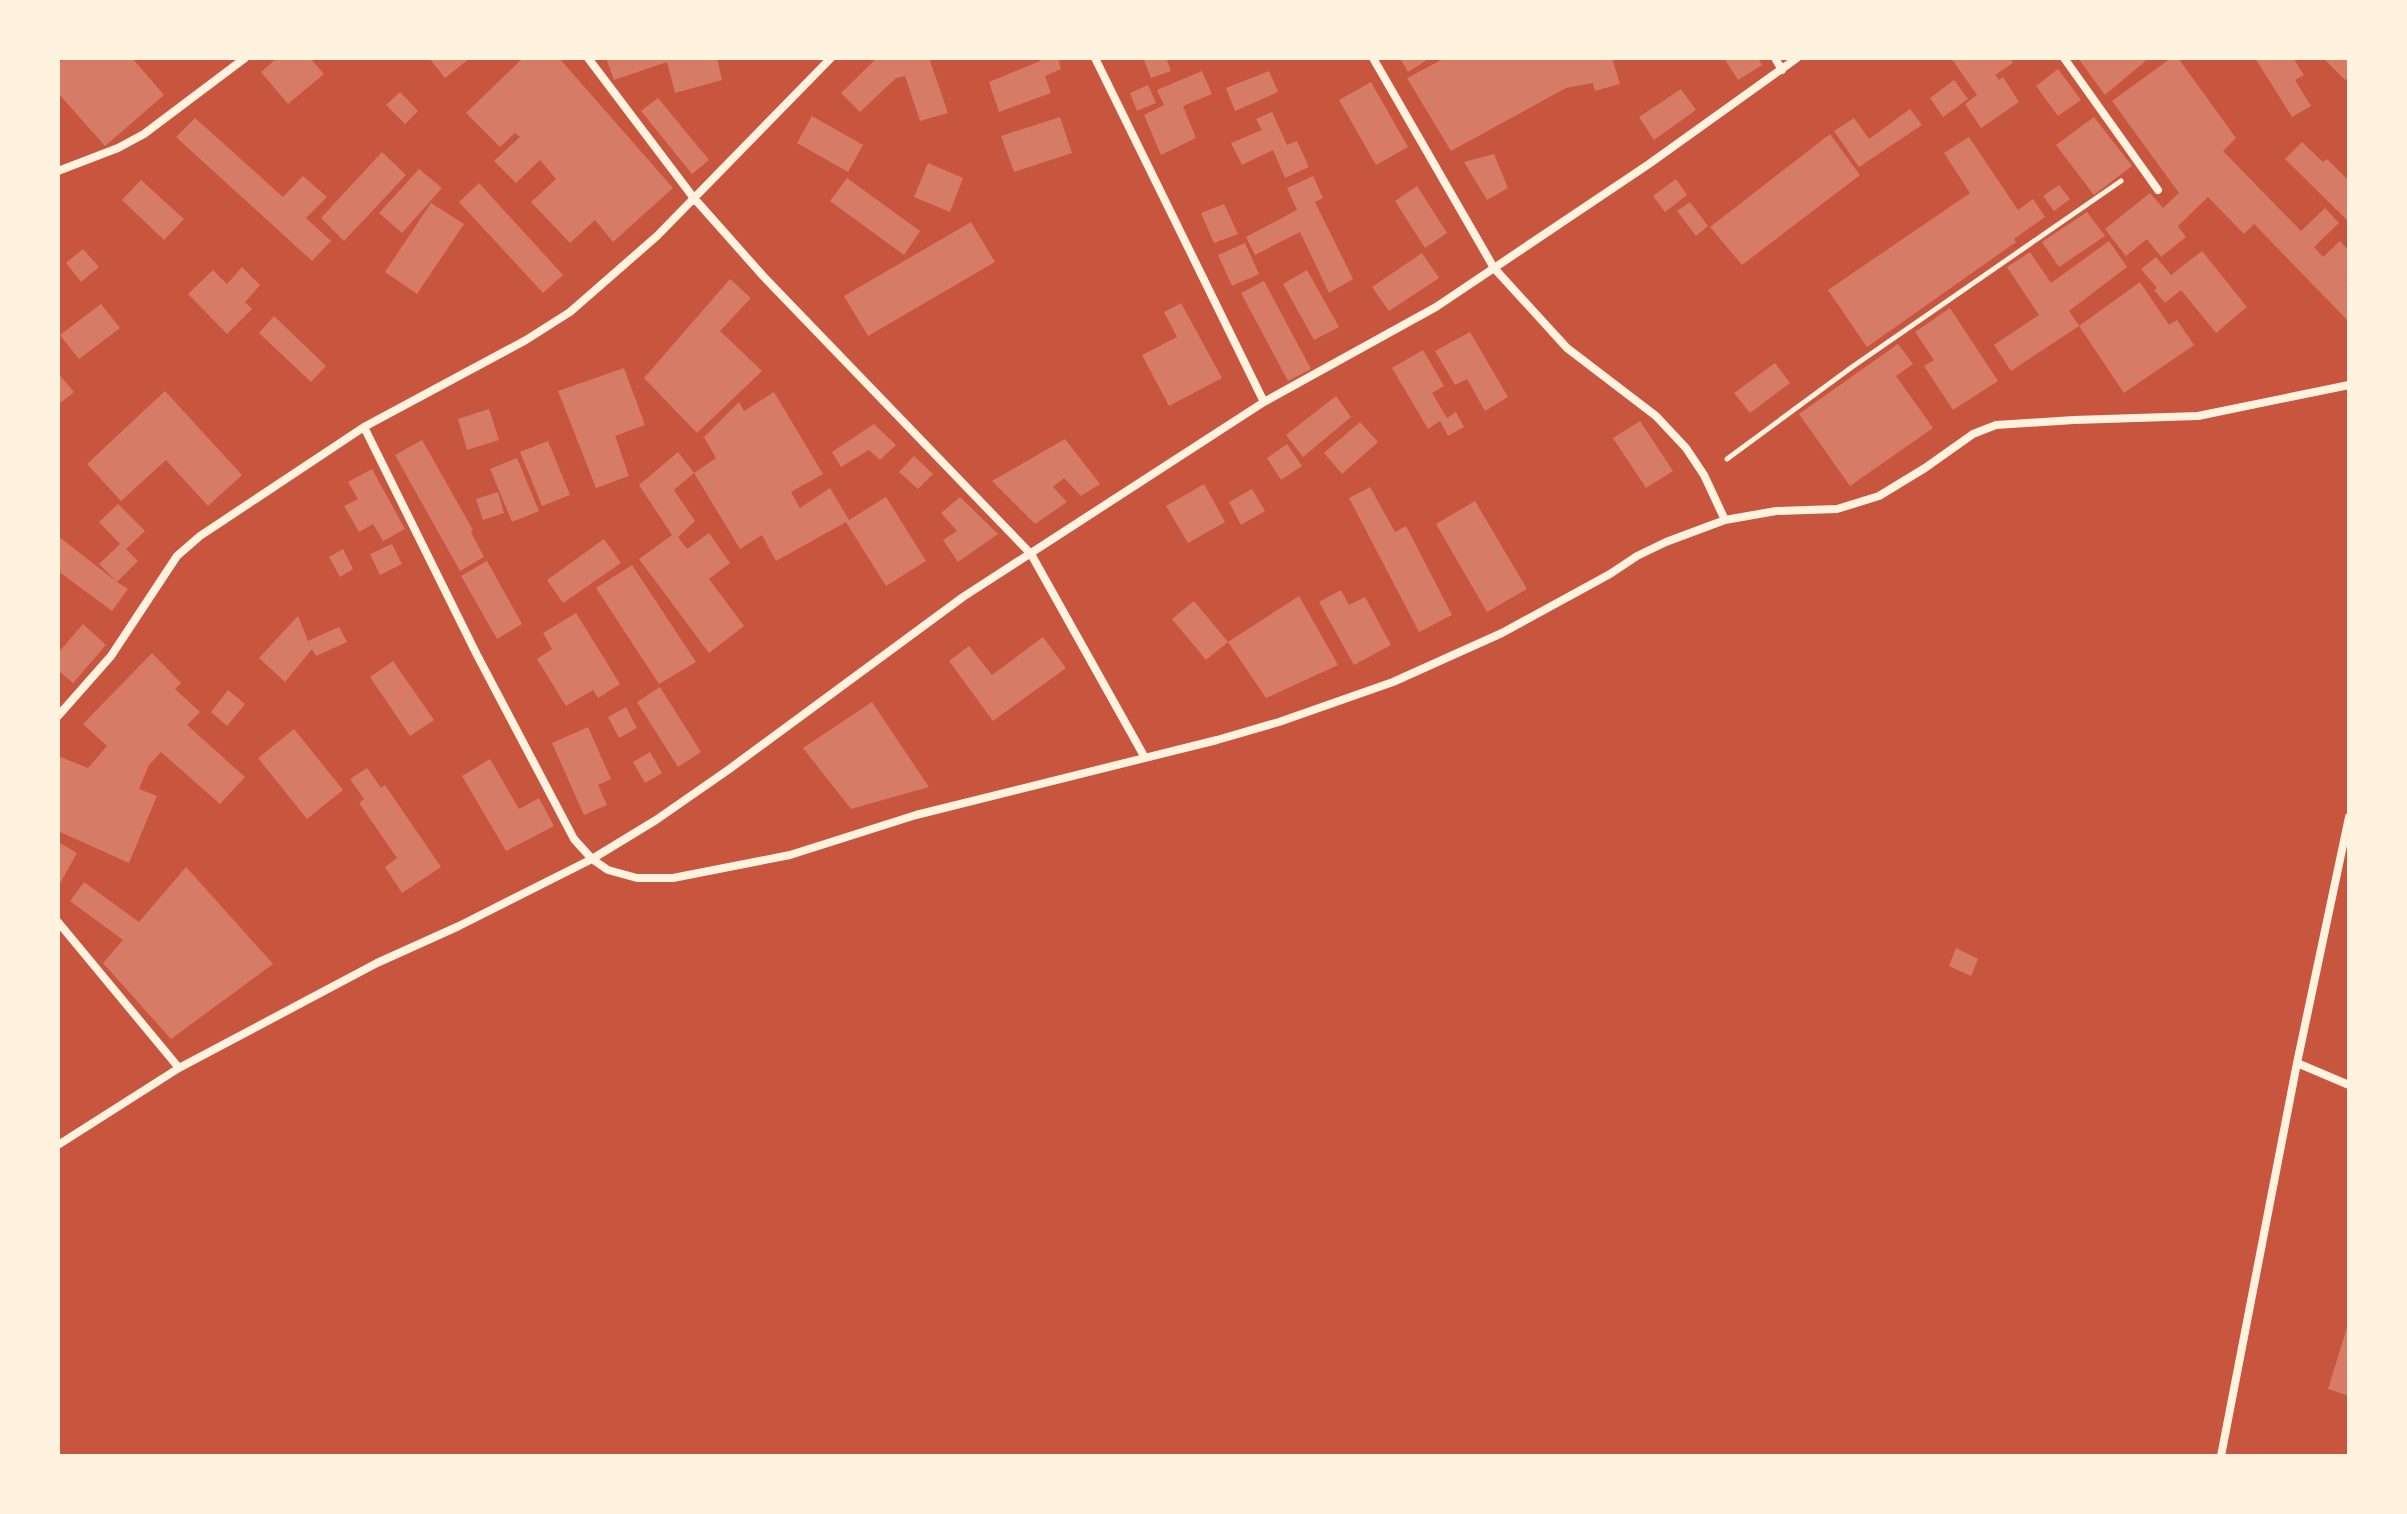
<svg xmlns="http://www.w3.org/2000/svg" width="2407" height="1514" font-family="'Titillium Web',sans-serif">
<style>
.building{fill:#d67c66}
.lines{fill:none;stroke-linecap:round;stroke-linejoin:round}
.path{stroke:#fff3e0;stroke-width:5}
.minor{stroke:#fff3e0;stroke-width:8}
</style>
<rect width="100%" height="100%" fill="#c8553d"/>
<!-- building -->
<path class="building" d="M 64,58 L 132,58 L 164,95 L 105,146 L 58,93 L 58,63 Z
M 277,58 L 310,58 L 324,74 L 288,104 L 261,72 Z
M 429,58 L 470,58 L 445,78 Z
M 523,58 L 559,58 L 673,188 L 613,242 L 595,220 L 570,243 L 531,202 L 556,179 L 540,160 L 516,183 L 494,161 L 520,137 L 515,133 L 500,147 L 466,113 Z
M 606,58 L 717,58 L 722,80 L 675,93 L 667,62 L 614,80 Z
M 929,58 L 948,113 L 920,121 L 905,76 L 896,78 L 860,112 L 841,93 L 876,59 Z
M 1039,58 L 1058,58 L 1061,69 L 1045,76 L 1051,93 L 999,112 L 989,82 L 1040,61 Z
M 1150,58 L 1166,58 L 1171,71 L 1151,78 L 1144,60 Z
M 1400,58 L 1430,58 L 1408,72 Z
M 1445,58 L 1612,58 L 1620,84 L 1595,91 L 1593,83 L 1566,88 L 1451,151 L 1407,78 Z
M 1724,58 L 1758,58 L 1762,65 L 1738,80 Z
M 1951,58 L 2010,58 L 2013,63 L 1995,75 L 1999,80 L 2003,77 L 2019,102 L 1981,128 L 1965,104 L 1977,95 Z
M 2078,58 L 2149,58 L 2105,95 Z
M 2171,58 L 2178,58 L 2236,138 L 2223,151 L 2301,231 L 2325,208 L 2339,223 L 2314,247 L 2323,257 L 2340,241 L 2349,251 L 2349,277 L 2346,280 L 2349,284 L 2349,322 L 2254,224 L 2244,234 L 2208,197 L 2178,226 L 2186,237 L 2161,257 L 2147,239 L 2126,256 L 2105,229 L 2150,193 L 2163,208 L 2179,193 L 2112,101 Z
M 2255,58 L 2293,58 L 2304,75 L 2295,80 L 2311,106 L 2292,117 Z
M 2323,58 L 2349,58 L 2349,77 L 2345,80 Z
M 2058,69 L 2081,100 L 2058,116 L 2036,86 Z
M 1202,71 L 1212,94 L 1183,106 L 1196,138 L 1161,155 L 1144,115 L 1164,105 L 1157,90 Z
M 1269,71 L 1278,92 L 1235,111 L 1226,88 Z
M 1954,80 L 1968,99 L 1943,117 L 1930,98 Z
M 1371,82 L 1408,147 L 1376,165 L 1339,100 Z
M 1148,85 L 1156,103 L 1137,111 L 1130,93 Z
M 1681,89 L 1696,110 L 1654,140 L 1639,117 Z
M 400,92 L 418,111 L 405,124 L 386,105 Z
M 658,98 L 709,160 L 692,174 L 641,111 Z
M 1910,109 L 1922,125 L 1859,167 L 1834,131 L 1854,118 L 1869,139 Z
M 1272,112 L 1287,145 L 1297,141 L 1309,167 L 1285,178 L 1273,150 L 1242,165 L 1231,143 L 1262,130 L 1256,119 Z
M 812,116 L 863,145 L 848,172 L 797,143 Z
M 1060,117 L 1072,153 L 1014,172 L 1001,136 Z
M 2094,117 L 2132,166 L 2094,195 L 2056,145 Z
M 195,118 L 283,197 L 303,176 L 327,197 L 306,218 L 331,241 L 312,261 L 176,137 Z
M 1830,134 L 1860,175 L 1742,265 L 1710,227 Z
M 1969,137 L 2018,210 L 2033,199 L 2045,217 L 2014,239 L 2016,242 L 1867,347 L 1828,290 L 1970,193 L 1944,153 Z
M 2302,142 L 2323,162 L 2327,159 L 2349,181 L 2349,218 L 2347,220 L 2285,159 Z
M 382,152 L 406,175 L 344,241 L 321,218 Z
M 1494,154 L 1508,188 L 1487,200 L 1464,162 Z
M 928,163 L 963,178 L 950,212 L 914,197 Z
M 419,169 L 442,188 L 402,233 L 379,213 Z
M 1313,176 L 1323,198 L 1315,202 L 1353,279 L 1329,293 L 1300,232 L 1255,255 L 1246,237 L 1297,210 L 1287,188 Z
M 847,178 L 920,231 L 904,255 L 830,201 Z
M 1676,179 L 1687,195 L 1665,212 L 1653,196 Z
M 141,180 L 184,219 L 164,240 L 122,200 Z
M 479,183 L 563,275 L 543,293 L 459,202 Z
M 2059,185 L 2070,199 L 2054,211 L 2043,196 Z
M 1417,186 L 1447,233 L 1425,248 L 1395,201 Z
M 1690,202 L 1708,226 L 1696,236 L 1677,211 Z
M 431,203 L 464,224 L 417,294 L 385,272 Z
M 1224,204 L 1238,234 L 1214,243 L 1201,213 Z
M 2087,212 L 2105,236 L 2059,267 L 2042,242 Z
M 971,222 L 995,262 L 868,336 L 844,296 Z
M 2109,241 L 2127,267 L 2069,311 L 2079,326 L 2011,371 L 1994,345 L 2039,315 L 2007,267 L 2030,252 L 2051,283 Z
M 1245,243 L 1259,274 L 1232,286 L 1218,255 Z
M 83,249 L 99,267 L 81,282 L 66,263 Z
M 2202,251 L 2247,307 L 2216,333 L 2181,290 L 2165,303 L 2154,290 L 2157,288 L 2141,269 L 2156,257 L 2171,275 Z
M 1422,253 L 1439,278 L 1389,311 L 1372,287 Z
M 242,267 L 260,285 L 245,302 L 252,309 L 227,334 L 188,294 L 213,270 L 227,284 Z
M 1307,270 L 1339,327 L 1314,340 L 1283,284 Z
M 730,279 L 751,298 L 720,331 L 762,371 L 697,433 L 644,378 Z
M 1264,281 L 1311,369 L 1288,381 L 1241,293 Z
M 2140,282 L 2169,325 L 2177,320 L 2194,345 L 2124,393 L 2079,326 Z
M 1181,303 L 1222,378 L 1169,406 L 1142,355 L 1177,337 L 1164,312 Z
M 101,304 L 120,328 L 79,359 L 60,335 Z
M 1950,308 L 1998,381 L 1953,410 L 1924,366 L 1934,360 L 1915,332 Z
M 274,316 L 326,366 L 311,382 L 259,333 Z
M 1470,332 L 1508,397 L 1485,411 L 1467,379 L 1455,385 L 1435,351 Z
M 1898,344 L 1913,364 L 1896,376 L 1933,428 L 1850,486 L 1799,414 Z
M 1423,350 L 1444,386 L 1432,393 L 1447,418 L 1456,412 L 1464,427 L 1448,436 L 1440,421 L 1428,429 L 1392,368 Z
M 1775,363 L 1790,383 L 1750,413 L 1734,393 Z
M 624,368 L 645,425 L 615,436 L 629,476 L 596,488 L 558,391 Z
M 58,373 L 74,392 L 58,405 Z
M 165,391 L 242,475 L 208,506 L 166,460 L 121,501 L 87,464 Z
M 774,392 L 823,474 L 791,492 L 800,508 L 830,488 L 849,520 L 886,497 L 926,561 L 886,586 L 846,522 L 776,561 L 762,535 L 740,549 L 694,473 L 716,458 L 704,437 L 739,402 L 744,411 Z
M 1336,396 L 1351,417 L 1303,457 L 1286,435 Z
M 489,409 L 499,440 L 467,450 L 458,419 Z
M 1640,421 L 1673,471 L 1646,488 L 1613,438 Z
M 1360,422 L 1378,442 L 1342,474 L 1324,453 Z
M 874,424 L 896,445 L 880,460 L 869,450 L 841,467 L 832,452 Z
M 1065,439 L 1100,484 L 1081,496 L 1064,478 L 1053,487 L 1067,502 L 1035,524 L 992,481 Z
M 422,440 L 473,530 L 471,532 L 484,557 L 460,571 L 395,455 Z
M 548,441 L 570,495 L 542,506 L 520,452 Z
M 1287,444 L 1302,466 L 1281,480 L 1267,458 Z
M 678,452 L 694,473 L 674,490 L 695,521 L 678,537 L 687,549 L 709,533 L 730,563 L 709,579 L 744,626 L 709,653 L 639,559 L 672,535 L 639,485 Z
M 914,456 L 933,474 L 918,489 L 899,472 Z
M 517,458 L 539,511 L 512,522 L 490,469 Z
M 372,469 L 405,529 L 383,541 L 373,524 L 359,532 L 344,506 L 358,499 L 348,482 Z
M 1204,484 L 1225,522 L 1188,543 L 1166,506 Z
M 1370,487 L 1395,532 L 1406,526 L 1452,615 L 1419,632 L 1349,498 Z
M 1252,489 L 1265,511 L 1241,525 L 1229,502 Z
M 498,492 L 504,513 L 483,520 L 476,499 Z
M 960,497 L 998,534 L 958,562 L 943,540 L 957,531 L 941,513 Z
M 1475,501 L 1527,589 L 1487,612 L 1436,524 Z
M 118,504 L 145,531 L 126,549 L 138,561 L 117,582 L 128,589 L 112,611 L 58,571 L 58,536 L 117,582 L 99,564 L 120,544 L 99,522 Z
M 604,539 L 621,563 L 563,603 L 547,580 Z
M 392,544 L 402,564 L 380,575 L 370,554 Z
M 343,549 L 353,569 L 340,577 L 329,557 Z
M 487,561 L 522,624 L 497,639 L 461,576 Z
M 632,565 L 696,662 L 659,684 L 596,588 Z
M 1341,590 L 1349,605 L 1365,597 L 1391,645 L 1354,665 L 1319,602 Z
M 1299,596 L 1338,665 L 1266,698 L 1228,642 Z
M 1194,601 L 1228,642 L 1206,660 L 1172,619 Z
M 576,613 L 620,684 L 598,698 L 593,690 L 566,706 L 537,659 L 552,649 L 543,633 Z
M 298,616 L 308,641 L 339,627 L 347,642 L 316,656 L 312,649 L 285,682 L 259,658 Z
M 83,624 L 106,645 L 73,683 L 58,670 L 58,653 Z
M 1043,637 L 1066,668 L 993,721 L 949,661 L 969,646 L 992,675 Z
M 152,653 L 181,683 L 175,689 L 200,712 L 187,725 L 245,777 L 220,804 L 161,752 L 149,765 L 139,789 L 157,796 L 129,863 L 58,831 L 58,756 L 88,768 L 107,746 L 83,724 Z
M 393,661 L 434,720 L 410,736 L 370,677 Z
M 660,687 L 701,752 L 678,767 L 637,702 Z
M 228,690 L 245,704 L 227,726 L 211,712 Z
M 872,702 L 929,787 L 851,809 L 803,748 Z
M 626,707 L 637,728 L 619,738 L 608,717 Z
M 588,727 L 611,779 L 598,785 L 607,805 L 584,815 L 552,743 Z
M 294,729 L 343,790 L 307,819 L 258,758 Z
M 650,752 L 662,773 L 645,783 L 633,762 Z
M 490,759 L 519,809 L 539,798 L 554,826 L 506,851 L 462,776 Z
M 367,768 L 381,788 L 385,785 L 441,867 L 402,893 L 385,867 L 397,858 L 359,803 L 364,799 L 350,779 Z
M 58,842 L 77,853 L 58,887 Z
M 186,867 L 273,964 L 171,1039 L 103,963 L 123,940 L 70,901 L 84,882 L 139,922 Z
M 1956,948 L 1978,959 L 1971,976 L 1949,966 Z
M 2348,1324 L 2349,1324 L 2349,1396 L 2328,1389 Z"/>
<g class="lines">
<!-- path -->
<path class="path" d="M 1727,459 L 1852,367 L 2121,181"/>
<!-- minor -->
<path class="minor" d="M 588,58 L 693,197 L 764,277 L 1031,554 L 1144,756
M 1095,58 L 1264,402
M 1373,58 L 1494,268 L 1567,348 L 1656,416 L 1686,448 L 1704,475 L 1725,520
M 1775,58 L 1782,70
M 2064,58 L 2158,190
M 58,171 L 118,148 L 144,134 L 245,58
M 364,427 L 477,655 L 574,839 L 592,859 L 608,870 L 637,878 L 673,878 L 790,855 L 916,815 L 1217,740 L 1279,722 L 1393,682 L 1502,633 L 1610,574 L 1637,556 L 1666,542 L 1725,520 L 1776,511 L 1837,509 L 1879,496 L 1925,468 L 1973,434 L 1996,425 L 2074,420 L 2198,416 L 2349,385
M 58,716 L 111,656 L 177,556 L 200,536 L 364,427 L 526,340 L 570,312 L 657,236 L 831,58
M 58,922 L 179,1068
M 2297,1063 L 2349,1085
M 58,1145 L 179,1068 L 377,963 L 459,926 L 592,859 L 656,820 L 728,770 L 963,597 L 1264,402 L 1436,307 L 1649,164 L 1797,58
M 2221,1456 L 2297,1063 L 2349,817"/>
</g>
<!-- border -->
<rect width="2407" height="1514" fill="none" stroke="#fff3e0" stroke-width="120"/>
</svg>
